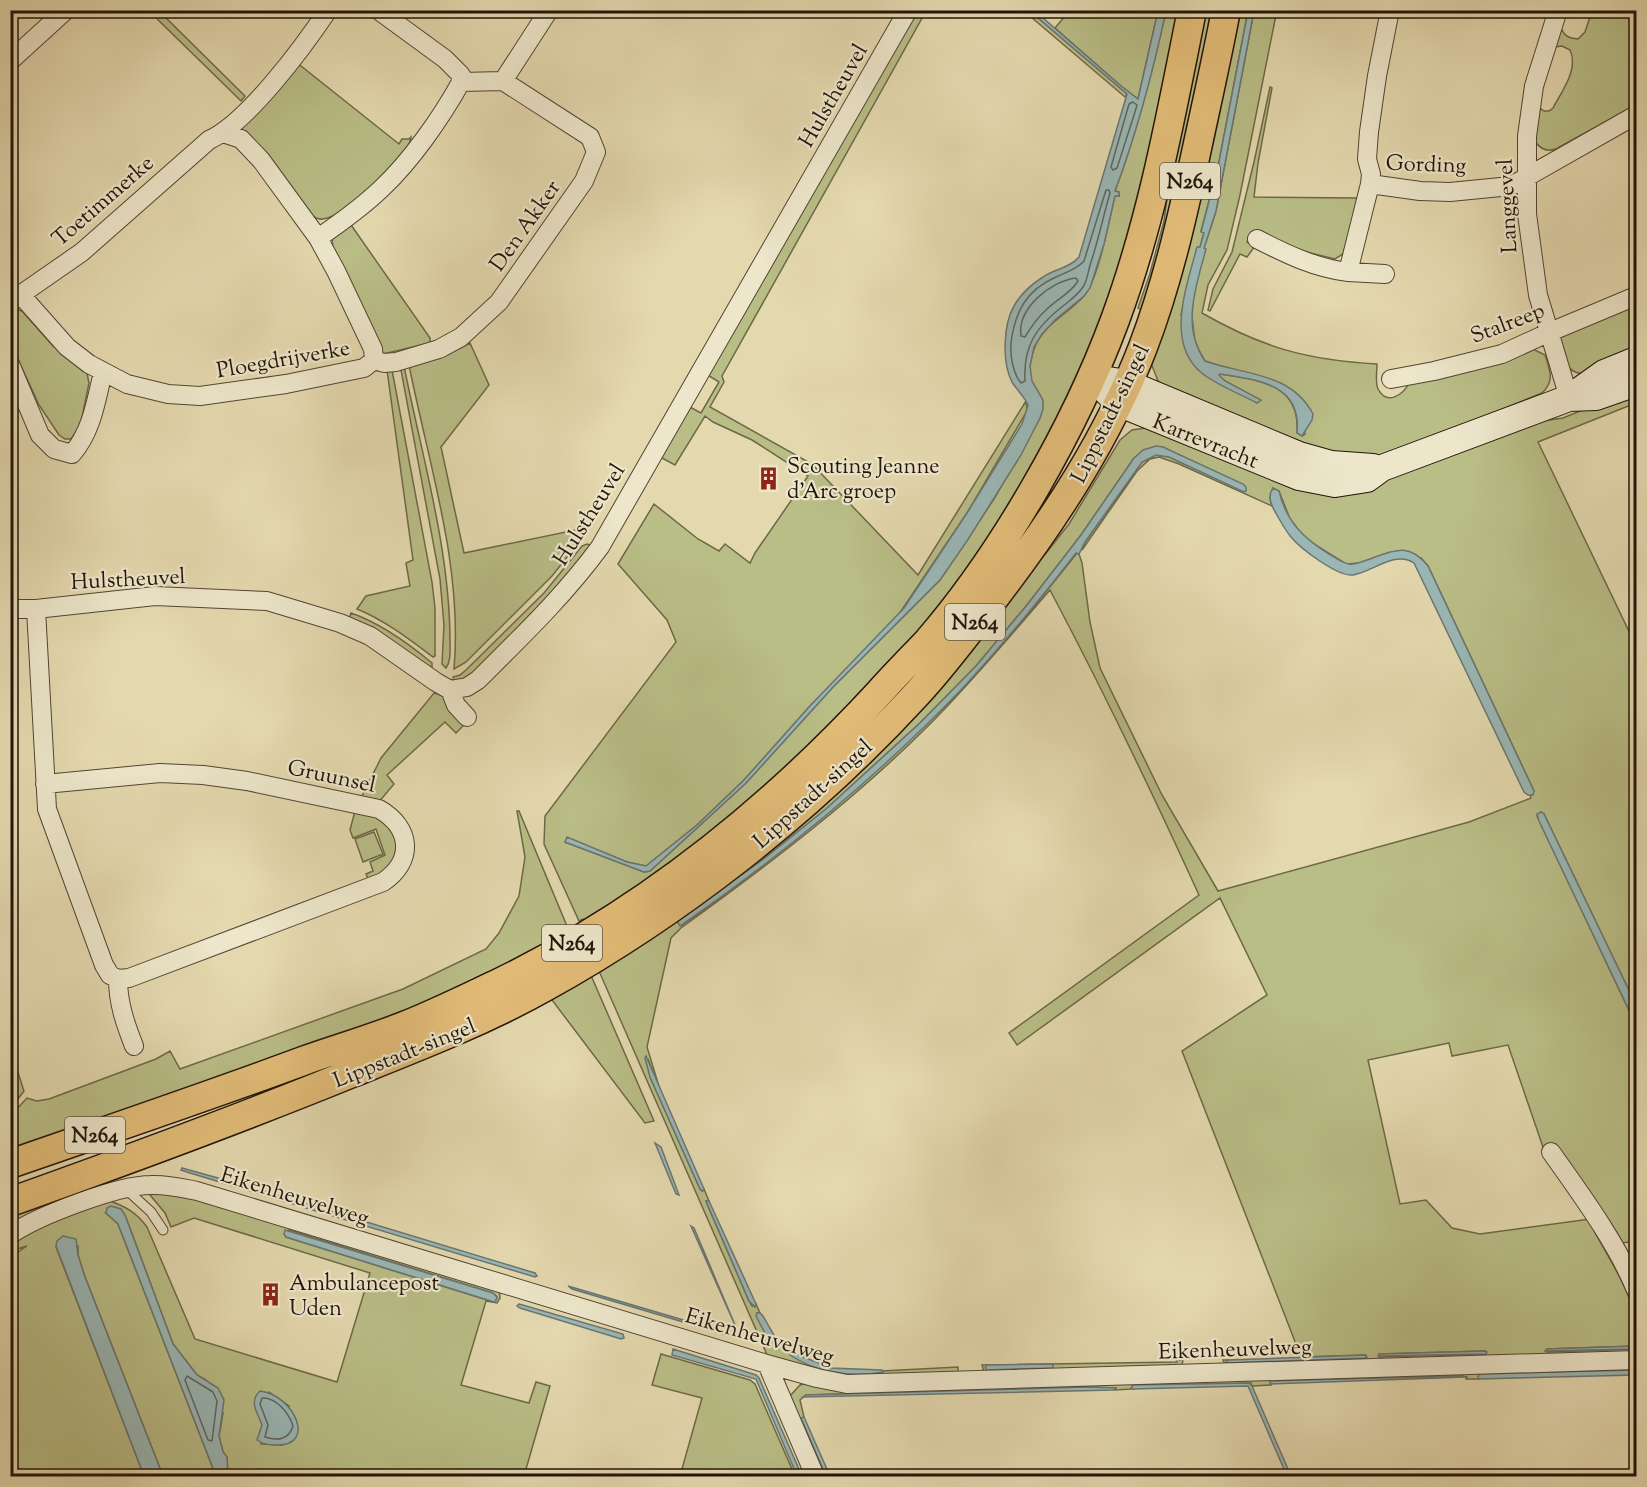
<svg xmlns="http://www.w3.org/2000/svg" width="1647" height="1487" font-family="'Sorts Mill Goudy',serif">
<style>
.green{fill:#b9bd86;stroke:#6d6848;stroke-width:1.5;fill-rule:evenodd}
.water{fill:#9ab7b6;stroke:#6a7671;stroke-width:1.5}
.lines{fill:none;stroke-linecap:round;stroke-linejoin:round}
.shore{stroke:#5e6660;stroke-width:1.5}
.lane-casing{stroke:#524533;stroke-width:11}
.street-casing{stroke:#524533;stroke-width:20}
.secondary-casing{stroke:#21140a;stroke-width:28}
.primary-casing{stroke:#21140a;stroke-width:31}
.lane{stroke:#ede6ca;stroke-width:9}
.street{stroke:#ede6ca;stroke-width:18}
.secondary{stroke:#ede6ca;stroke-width:26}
.primary{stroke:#e2bc77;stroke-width:28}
.labels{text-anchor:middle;stroke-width:4.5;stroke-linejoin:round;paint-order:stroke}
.shield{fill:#ede6ca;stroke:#5e5344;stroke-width:1.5}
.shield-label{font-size:21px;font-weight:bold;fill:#21140a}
.street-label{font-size:22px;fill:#21140a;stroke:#ede6ca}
.poi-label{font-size:22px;fill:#21140a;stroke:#ede6ca;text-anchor:start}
</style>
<rect width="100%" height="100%" fill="#e4d8ae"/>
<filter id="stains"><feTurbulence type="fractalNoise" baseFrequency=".00333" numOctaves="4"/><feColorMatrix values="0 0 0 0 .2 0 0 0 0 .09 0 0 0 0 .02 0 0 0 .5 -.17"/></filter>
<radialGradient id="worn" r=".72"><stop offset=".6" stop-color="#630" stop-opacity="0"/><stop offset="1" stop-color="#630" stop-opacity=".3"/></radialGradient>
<!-- green -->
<path class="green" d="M 1277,10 L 1240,195 L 1227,250 L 1208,285 L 1202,313 C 1263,348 1307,360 1377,364 C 1377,372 1375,382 1378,389 C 1387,406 1403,395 1409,383 L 1531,348 L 1545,355 C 1550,370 1555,381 1542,393 L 1399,451 L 1382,456 L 1339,458 L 1169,391 L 1158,381 L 1151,363 L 1232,11 L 1248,11 L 1218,167 L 1201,231 L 1204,233 L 1200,247 L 1197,248 L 1181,315 L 1203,374 L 1257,402 L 1260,400 L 1225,381 L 1219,376 L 1220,374 C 1258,380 1300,383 1297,432 L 1302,436 L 1305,434 L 1302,399 C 1274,373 1240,374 1205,361 L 1195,343 L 1192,317 L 1193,299 L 1204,248 L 1216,211 L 1254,11 Z
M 149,11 L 159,11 L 245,96 L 241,101 Z
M 916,11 L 926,11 L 722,376 L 724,382 L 710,407 L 812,464 L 918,575 L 1026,401 L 1027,411 L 967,513 L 897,617 L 810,706 L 744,780 L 697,825 L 646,866 L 627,862 L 567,838 L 565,842 L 644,872 L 650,871 L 746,783 L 833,687 L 940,580 L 994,499 L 1040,418 C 1048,397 1037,397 1031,380 C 1028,370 1031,358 1034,349 C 1043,324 1068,314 1084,296 C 1098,281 1110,217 1115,195 L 1119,196 L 1119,192 L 1115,191 C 1137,132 1152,72 1166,11 L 1181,11 C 1160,123 1139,236 1096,343 C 1075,394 1049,444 1020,492 C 899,693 724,861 515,970 C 418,1020 315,1053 212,1088 C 170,1102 128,1116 86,1130 C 61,1138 36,1147 11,1153 L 10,1116 L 27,1098 L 37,1101 L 49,1099 L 156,1059 L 170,1051 L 180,1069 L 403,989 L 486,949 L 499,933 L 519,896 L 525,857 L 517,811 L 519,811 L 567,926 L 570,929 L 585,923 L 583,919 L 579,921 L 544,844 L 545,816 L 676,642 L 667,620 L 618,564 L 654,504 L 698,539 L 719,551 L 725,544 L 750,563 L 755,553 L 808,476 L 752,440 L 713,422 L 705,416 L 675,465 L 660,457 L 688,406 L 701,413 L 719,382 L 706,374 Z
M 1024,11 L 1030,11 L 1127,94 L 1125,97 Z
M 1063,11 L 1158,11 L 1138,99 L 1121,86 L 1055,28 L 1066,15 Z
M 1200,11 L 1212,11 L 1200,76 L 1146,311 L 1138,308 L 1150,273 L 1164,221 L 1173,151 Z
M 1592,11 L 1636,11 L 1636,105 L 1556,149 C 1547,152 1540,149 1535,141 L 1540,108 L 1544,111 L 1549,111 L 1553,108 C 1562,91 1579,69 1570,50 L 1562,46 L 1554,47 L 1561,28 C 1565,37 1569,38 1578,39 L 1585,32 Z
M 296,62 L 399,144 L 402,139 L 409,139 L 411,137 C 410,158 344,217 323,219 C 316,220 312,215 307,211 L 241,128 Z
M 1270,87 L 1272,88 L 1258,163 L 1254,197 L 1359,198 L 1343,254 L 1335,259 L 1302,251 L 1257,230 L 1247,242 L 1255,246 L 1247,257 L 1240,254 L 1210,311 L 1208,310 L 1213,289 L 1232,252 L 1254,162 Z
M 349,222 L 430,338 L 430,343 L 383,354 L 333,249 L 332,238 Z
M 1636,303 L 1636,356 C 1618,363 1573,390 1565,359 C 1562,351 1559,344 1561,335 Z
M 15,309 L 22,311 L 53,346 L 87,373 L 89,383 L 80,427 L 71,439 L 65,439 L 59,435 L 39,405 L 11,344 L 10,311 Z
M 470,343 L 489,385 L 441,447 L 464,553 L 580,529 L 582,535 L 578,539 L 579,542 L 552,576 L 466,662 L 454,669 C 463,566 429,466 409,365 L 447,355 Z
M 404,366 C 422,457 450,549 450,642 C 450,651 451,661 446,668 L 442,664 L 444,625 L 440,579 L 401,370 Z
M 387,370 L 392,370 L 432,582 L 435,608 L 435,656 L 433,657 C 409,639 386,621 357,609 L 366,596 L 410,586 L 406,563 L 413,560 Z
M 1636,388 L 1636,403 L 1538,442 L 1636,646 L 1636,1005 L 1544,814 L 1541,812 L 1537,816 L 1636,1025 L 1636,1241 L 1622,1243 L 1636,1265 L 1636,1282 L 1545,1153 L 1508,1045 L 1452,1056 L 1449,1043 L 1368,1060 L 1400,1204 L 1426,1200 L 1452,1228 L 1480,1234 L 1590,1219 L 1636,1299 L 1636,1312 L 1619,1270 L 1594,1231 C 1607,1254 1633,1296 1636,1322 C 1637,1330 1636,1338 1636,1346 L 1547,1349 L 1547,1352 L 1636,1349 L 1636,1354 L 1226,1367 L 1223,1360 L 1228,1360 L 1226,1363 L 1365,1358 L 1367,1357 L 1365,1355 L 1301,1357 L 1182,1051 L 1267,995 L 1220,898 L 1017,1045 L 1009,1033 L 1199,895 C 1152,792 1103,690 1050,590 C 1010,636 971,683 928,726 C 853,801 768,865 681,928 L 671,938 L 647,1047 L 661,1093 L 648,1059 L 650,1077 L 700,1189 L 702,1191 L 704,1189 L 709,1201 L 706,1201 L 707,1204 L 749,1301 L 752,1306 L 755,1306 L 756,1304 L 760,1313 L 757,1313 L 776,1344 L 780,1343 L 791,1352 L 790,1353 L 823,1370 L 843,1372 L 882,1373 L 882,1371 L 958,1367 L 958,1372 L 841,1377 L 768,1357 L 599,971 L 590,973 L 654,1121 L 645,1123 L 546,992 L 618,949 L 1004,599 L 1047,552 L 1069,524 L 1120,440 L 1132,430 L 1152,427 L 1287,477 L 1529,423 L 1563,418 ZM 1163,447 L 1246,491 L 1244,491 L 1169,457 L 1156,455 L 1142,462 L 1085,542 L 1082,550 L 1137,471 L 1150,459 L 1159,457 L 1179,464 L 1272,506 L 1270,498 L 1273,488 L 1279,491 L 1290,519 L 1300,532 L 1309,541 L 1346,564 L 1360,563 L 1390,552 L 1421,558 L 1428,566 L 1534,791 L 1530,795 L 1531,798 L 1469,822 L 1218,891 L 1162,795 L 1100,668 L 1090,622 L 1082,563 L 1079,554 L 1077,553 C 1039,601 1001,648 959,692 C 926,726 891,757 856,788 C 799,837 742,883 681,926 L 677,921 L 765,858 L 826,809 L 920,723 L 976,666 L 1027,605 L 1081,535 L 1134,458 ZM 1485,1351 L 1486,1354 L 1379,1357 L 1379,1354 Z
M 587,544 L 590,545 L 588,555 L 472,676 L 454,682 L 453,677 L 460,675 L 466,670 L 544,593 L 582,546 Z
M 351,613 C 380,623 408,643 432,663 L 432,673 L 349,619 Z
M 434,693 L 445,696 L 466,723 L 456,733 L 445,722 L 387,775 L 394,784 L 378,803 L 360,800 L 381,758 Z
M 355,811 L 381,817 L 398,837 L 393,866 L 369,881 L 366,874 L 373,871 L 370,862 L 385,855 L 376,829 L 353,838 L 350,830 Z
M 374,832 L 383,854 L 363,862 L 355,839 Z
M 11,1051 L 24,1091 L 11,1108 L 10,1108 Z
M 95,1185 L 96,1191 L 11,1225 L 11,1213 Z
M 151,1191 L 181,1191 L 499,1288 L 500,1298 L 497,1303 L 486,1301 L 461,1385 L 529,1403 L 536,1382 L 550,1386 L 524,1476 L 228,1476 L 227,1457 L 223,1452 L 219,1436 L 223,1413 L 206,1380 L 197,1375 L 173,1344 L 125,1215 L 106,1213 L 118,1224 L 216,1476 L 163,1476 L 85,1277 L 78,1255 L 78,1246 L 56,1247 L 144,1476 L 11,1476 L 10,1264 L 18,1252 L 27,1246 L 14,1250 L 11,1255 L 11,1243 L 24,1234 L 107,1200 C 125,1206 136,1212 147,1227 L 195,1339 L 337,1382 L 370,1273 L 194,1218 L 171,1227 L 165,1213 L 150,1195 ZM 289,1230 L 493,1293 L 497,1297 L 496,1300 L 493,1302 L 286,1237 ZM 269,1392 L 289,1406 L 282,1445 L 261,1444 L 262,1422 Z
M 661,1354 L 750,1380 L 755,1384 L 795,1476 L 680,1476 L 702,1398 L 652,1385 Z
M 1176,1360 L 1183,1360 L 1182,1365 L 1176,1369 L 985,1375 L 982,1365 L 1177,1362 Z
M 1636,1367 L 1636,1370 L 1480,1374 L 1479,1379 L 1466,1379 L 1467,1377 L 1462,1376 L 1270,1381 L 1271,1385 L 1252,1386 L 1251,1383 L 1131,1388 L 1133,1389 L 1115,1390 L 1116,1388 L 1086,1387 L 806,1395 L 800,1400 L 804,1417 L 801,1419 L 826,1476 L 821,1476 L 790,1396 L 800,1385 L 807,1383 Z"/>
<!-- water -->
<path class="water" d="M 1030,11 L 1035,11 L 1121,86 L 1138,99 L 1158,11 L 1166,11 C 1153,72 1137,132 1115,191 L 1119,192 L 1119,196 L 1115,196 L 1104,244 L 1090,288 L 1084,296 L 1055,320 L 1042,334 L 1034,347 L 1030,366 L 1032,381 L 1043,400 L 1043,409 L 1040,418 L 1021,455 L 967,541 L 940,580 L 833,687 L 746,783 L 650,871 L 644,872 L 565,842 L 567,837 L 627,862 L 646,866 L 697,825 L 744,780 L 810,706 L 904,608 L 967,513 L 1022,424 L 1028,405 C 1024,396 1017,390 1012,382 C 1002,363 1003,325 1014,306 C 1020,295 1032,284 1043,277 C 1054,269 1070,268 1079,257 L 1127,94 Z
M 1248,11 L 1254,11 L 1216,211 L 1204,248 L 1206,249 C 1196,287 1181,326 1205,361 C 1244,375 1291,372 1313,414 L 1312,420 L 1302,436 L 1297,433 C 1302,384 1258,380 1220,374 L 1219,375 L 1225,381 L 1261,400 L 1257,403 C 1240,394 1219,386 1203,374 C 1164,344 1187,286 1197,247 L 1200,247 L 1204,233 L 1201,232 L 1218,167 Z
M 1156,446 L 1163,447 L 1243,484 L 1246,487 L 1246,491 L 1244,492 L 1169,457 L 1156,455 L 1142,462 L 1085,542 L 1079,554 L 1076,553 C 1039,601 1000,648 959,692 C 874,780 780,857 680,926 L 677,921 L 765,858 L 826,809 L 920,723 L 976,666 L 1027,605 L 1081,535 L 1134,458 L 1143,450 Z
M 1273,488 L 1279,491 C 1286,521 1303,538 1329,554 C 1335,557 1342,563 1349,564 C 1355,565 1361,562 1367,560 C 1393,551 1408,541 1428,566 L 1534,791 L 1533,795 L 1528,795 L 1524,792 L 1414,563 C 1395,550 1373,572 1353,575 C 1338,577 1301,549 1291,537 C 1286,531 1282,524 1278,517 C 1273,508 1266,498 1273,488 Z
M 1541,812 L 1544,814 L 1636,1005 L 1636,1025 L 1539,821 L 1537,814 Z
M 646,1056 L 704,1189 L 703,1191 L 700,1189 L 650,1077 L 645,1058 Z
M 655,1143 L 661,1147 L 679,1195 L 676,1194 Z
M 182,1168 L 261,1190 L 535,1273 L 537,1276 L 535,1277 L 190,1173 L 181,1170 Z
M 706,1201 L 709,1201 L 756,1304 L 755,1307 L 749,1301 Z
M 111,1206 L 121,1209 L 125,1215 L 173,1344 L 197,1375 L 218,1388 L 224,1400 L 219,1436 L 223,1452 L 227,1457 L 228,1476 L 216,1476 L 118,1224 L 106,1213 L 107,1208 Z
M 691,1226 L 694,1228 L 738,1332 Z
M 285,1230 L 493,1293 L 497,1297 L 496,1300 L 494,1302 L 286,1237 L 284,1234 Z
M 63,1236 L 76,1239 L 78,1255 L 85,1277 L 163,1476 L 144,1476 L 56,1246 L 57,1241 Z
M 568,1286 L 714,1329 L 737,1336 L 737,1338 L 572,1289 Z
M 519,1304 L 623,1334 L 624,1338 L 621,1339 L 520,1308 L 517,1306 Z
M 757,1313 L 760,1313 L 763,1316 L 779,1344 L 776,1344 L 767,1337 L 756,1316 Z
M 1636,1346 L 1636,1349 L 1545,1351 L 1547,1349 Z
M 673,1349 L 756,1375 L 759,1378 L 802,1476 L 797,1476 L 756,1379 L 672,1355 Z
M 1485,1351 L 1487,1352 L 1486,1354 L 1378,1356 L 1379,1354 Z
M 791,1352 L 831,1368 L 882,1370 L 883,1372 C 854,1378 814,1372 790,1355 Z
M 1366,1355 L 1366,1358 L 1226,1363 L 1228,1360 Z
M 1053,1364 L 1053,1368 L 987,1370 L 985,1368 L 987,1365 Z
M 1636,1370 L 1636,1375 L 1479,1379 L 1478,1377 L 1479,1374 Z
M 1462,1376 L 1467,1377 L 1270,1384 L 1270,1381 Z
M 1249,1383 L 1252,1386 L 1291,1476 L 1287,1476 L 1248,1386 L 1133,1389 L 1131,1388 L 1133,1385 Z
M 1086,1387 L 1116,1388 L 1114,1390 L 803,1397 L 806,1395 Z
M 260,1391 C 294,1395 318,1447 275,1445 C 268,1445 263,1444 257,1440 L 262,1425 C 258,1413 248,1402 260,1391 Z
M 804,1417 L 830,1476 L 826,1476 L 801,1418 Z"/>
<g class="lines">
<!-- shore -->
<path class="shore" d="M 1133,102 L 1137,105 L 1135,112 L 1117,168 L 1113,170 L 1111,167 L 1129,104 Z
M 1106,190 L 1109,190 L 1110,193 C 1103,217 1098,242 1090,265 C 1088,273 1087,281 1083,287 C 1078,295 1069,301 1063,306 C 1036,327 1023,346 1025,381 L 1021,383 C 1013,374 1010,355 1011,343 C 1015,312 1026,290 1056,277 C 1066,272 1076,270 1084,261 Z
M 1076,278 L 1078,281 C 1071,293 1056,300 1046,310 C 1037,318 1031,327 1025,337 L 1021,336 C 1017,308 1051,281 1076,278 Z
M 187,1376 L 213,1392 L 217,1401 L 212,1441 L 208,1440 L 185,1380 Z
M 262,1398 C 276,1397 289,1413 293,1426 C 289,1440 277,1441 265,1437 L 268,1425 L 260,1404 Z"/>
<defs>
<path id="lane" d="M 127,1190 L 151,1212 L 163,1230"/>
<path id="street" d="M 378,10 L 445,59 L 461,75 L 461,82
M 1390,10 L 1377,76 L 1369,132 L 1367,159 L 1371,174 L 1370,184 L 1420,191 L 1450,192 L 1511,186 L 1636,115
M 1558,10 L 1534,86 L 1527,136 L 1527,214 L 1538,295 L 1569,398
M 10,61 L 66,10
M 223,133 L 241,139 L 261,160 L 318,238 L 336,271 L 373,349 L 374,360
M 318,238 C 340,223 362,207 381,189 C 411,161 441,118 461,82 L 503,81 L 549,10
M 1257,239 C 1286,254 1315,268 1348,272 L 1370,184
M 1348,272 L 1385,274
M 21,295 L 67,347 L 89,364 L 127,384 L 168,394 L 200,396 L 286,384 L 364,368 L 374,360
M 10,302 L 82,252 L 209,140 C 247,123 304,46 328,10
M 374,360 L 384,363 L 396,362 L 439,349 L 461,337 L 499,302 L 584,181 L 596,152 L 590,137 L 503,81
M 10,364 L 40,435 L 54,449 L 72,454 C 92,431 96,401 103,372
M 1391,379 L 1434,371 L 1502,354 L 1550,332 L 1636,296
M 10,609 L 36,609 L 155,596 L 267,601 L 340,623 L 370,636 L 436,682 L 450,690 L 467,687 L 478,680 C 521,637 564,596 600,547 L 908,10
M 36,609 L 47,809 L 104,965 L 110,975 L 118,979 L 129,978 L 383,882 C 414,861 412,828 379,809 L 247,781 L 203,775 L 160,773 L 45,784
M 450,690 L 456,705 L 467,717
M 118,979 C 118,1003 125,1023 134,1046
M 1551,1152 C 1580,1193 1617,1243 1636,1290
M 10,1235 C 37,1216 118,1185 151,1185 C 166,1184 182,1188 197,1191 L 767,1364 L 817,1378 L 847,1384 L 1636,1360
M 767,1364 L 815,1476"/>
<path id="secondary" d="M 1091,377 L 1118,403 L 1299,477 L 1335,484 L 1367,479 L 1382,468 L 1569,398 L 1604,373 L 1636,360
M 1108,380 L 1127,383 L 1299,455 L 1331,464 L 1373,467
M 1569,398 L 1596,397 L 1636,383"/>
<path id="primary" d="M 10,1164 C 108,1130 206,1097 303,1061 C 337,1049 371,1039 404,1026 C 437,1013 469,997 501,982 C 646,911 770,811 879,693 C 895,675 912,658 928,641 C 1003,554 1075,428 1115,320 C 1152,220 1171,115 1192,10
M 10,1202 C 125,1161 239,1119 352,1073 C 417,1047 482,1022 543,988 C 679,913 810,810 915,696 C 944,665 969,631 995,597 C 1054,520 1108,438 1143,347 C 1167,284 1182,219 1196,153 C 1206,106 1217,58 1226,10"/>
</defs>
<!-- lane casing -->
<use href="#lane" class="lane-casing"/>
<!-- street casing -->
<use href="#street" class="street-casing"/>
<!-- secondary casing -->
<use href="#secondary" class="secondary-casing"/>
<!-- primary casing -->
<use href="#primary" class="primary-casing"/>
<!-- lane -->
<use href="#lane" class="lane"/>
<!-- street -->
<use href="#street" class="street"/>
<!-- secondary -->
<use href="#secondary" class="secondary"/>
<!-- primary -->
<use href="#primary" class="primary"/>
</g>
<!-- icons -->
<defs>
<symbol id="building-bare" viewBox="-9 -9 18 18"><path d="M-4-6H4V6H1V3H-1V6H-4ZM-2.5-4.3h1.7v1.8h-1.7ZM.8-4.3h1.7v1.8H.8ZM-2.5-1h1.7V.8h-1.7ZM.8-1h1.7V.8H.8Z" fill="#8f2418" stroke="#ede6ca" stroke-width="2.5" paint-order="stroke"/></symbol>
</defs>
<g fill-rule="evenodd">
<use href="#building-bare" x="752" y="462" width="33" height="33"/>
<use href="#building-bare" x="254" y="1278" width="33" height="33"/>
</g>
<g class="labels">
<!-- shield labels -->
<g class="shield">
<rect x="1160" y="163" width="60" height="36" rx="4.5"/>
<rect x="945" y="604" width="60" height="36" rx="4.5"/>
<rect x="542" y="925" width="60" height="36" rx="4.5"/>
<rect x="65" y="1117" width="60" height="36" rx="4.5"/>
</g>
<g class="shield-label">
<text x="1190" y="188">N264</text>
<text x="975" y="629">N264</text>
<text x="572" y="950">N264</text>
<text x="95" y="1142">N264</text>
</g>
<!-- street labels -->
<g class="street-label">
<text transform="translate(832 95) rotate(-60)" y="8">Hulstheuvel</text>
<text transform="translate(1426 163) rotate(2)" y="8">Gording</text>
<text transform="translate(102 200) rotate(-41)" y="8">Toetimmerke</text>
<text transform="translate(1506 206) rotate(-93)" y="8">Langgevel</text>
<text transform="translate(524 225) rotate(-55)" y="8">Den Akker</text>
<text transform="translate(1507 322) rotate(-21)" y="8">Stalreep</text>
<text transform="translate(283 358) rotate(-10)" y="8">Ploegdrijverke</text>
<text transform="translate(1109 413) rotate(-64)" y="8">Lippstadt-singel</text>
<text transform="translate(1206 440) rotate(22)" y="8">Karrevracht</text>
<text transform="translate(588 514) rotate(-58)" y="8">Hulstheuvel</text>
<text transform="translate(128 578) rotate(-3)" y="8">Hulstheuvel</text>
<text transform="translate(332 775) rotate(12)" y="8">Gruunsel</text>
<text transform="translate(812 793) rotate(-42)" y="8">Lippstadt-singel</text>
<text transform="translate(404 1052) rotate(-22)" y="8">Lippstadt-singel</text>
<text transform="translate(295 1195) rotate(17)" y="8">Eikenheuvelweg</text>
<text transform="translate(760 1335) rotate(16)" y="8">Eikenheuvelweg</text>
<text transform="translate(1235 1348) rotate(-2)" y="8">Eikenheuvelweg</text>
</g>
<!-- poi labels -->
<g class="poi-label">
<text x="787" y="473">Scouting Jeanne<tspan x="787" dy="25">d'Arc groep</tspan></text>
<text x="289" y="1290">Ambulancepost<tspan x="289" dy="25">Uden</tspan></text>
</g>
</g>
<!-- margin -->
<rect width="1647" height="1487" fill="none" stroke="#e4d8ae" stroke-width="36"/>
<rect x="12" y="12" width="1623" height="1463" fill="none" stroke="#21140a" stroke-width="3"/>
<rect x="18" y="18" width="1611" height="1451" fill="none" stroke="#21140a" stroke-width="1.5"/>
<rect width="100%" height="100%" filter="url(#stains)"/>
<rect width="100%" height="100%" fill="url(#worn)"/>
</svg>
